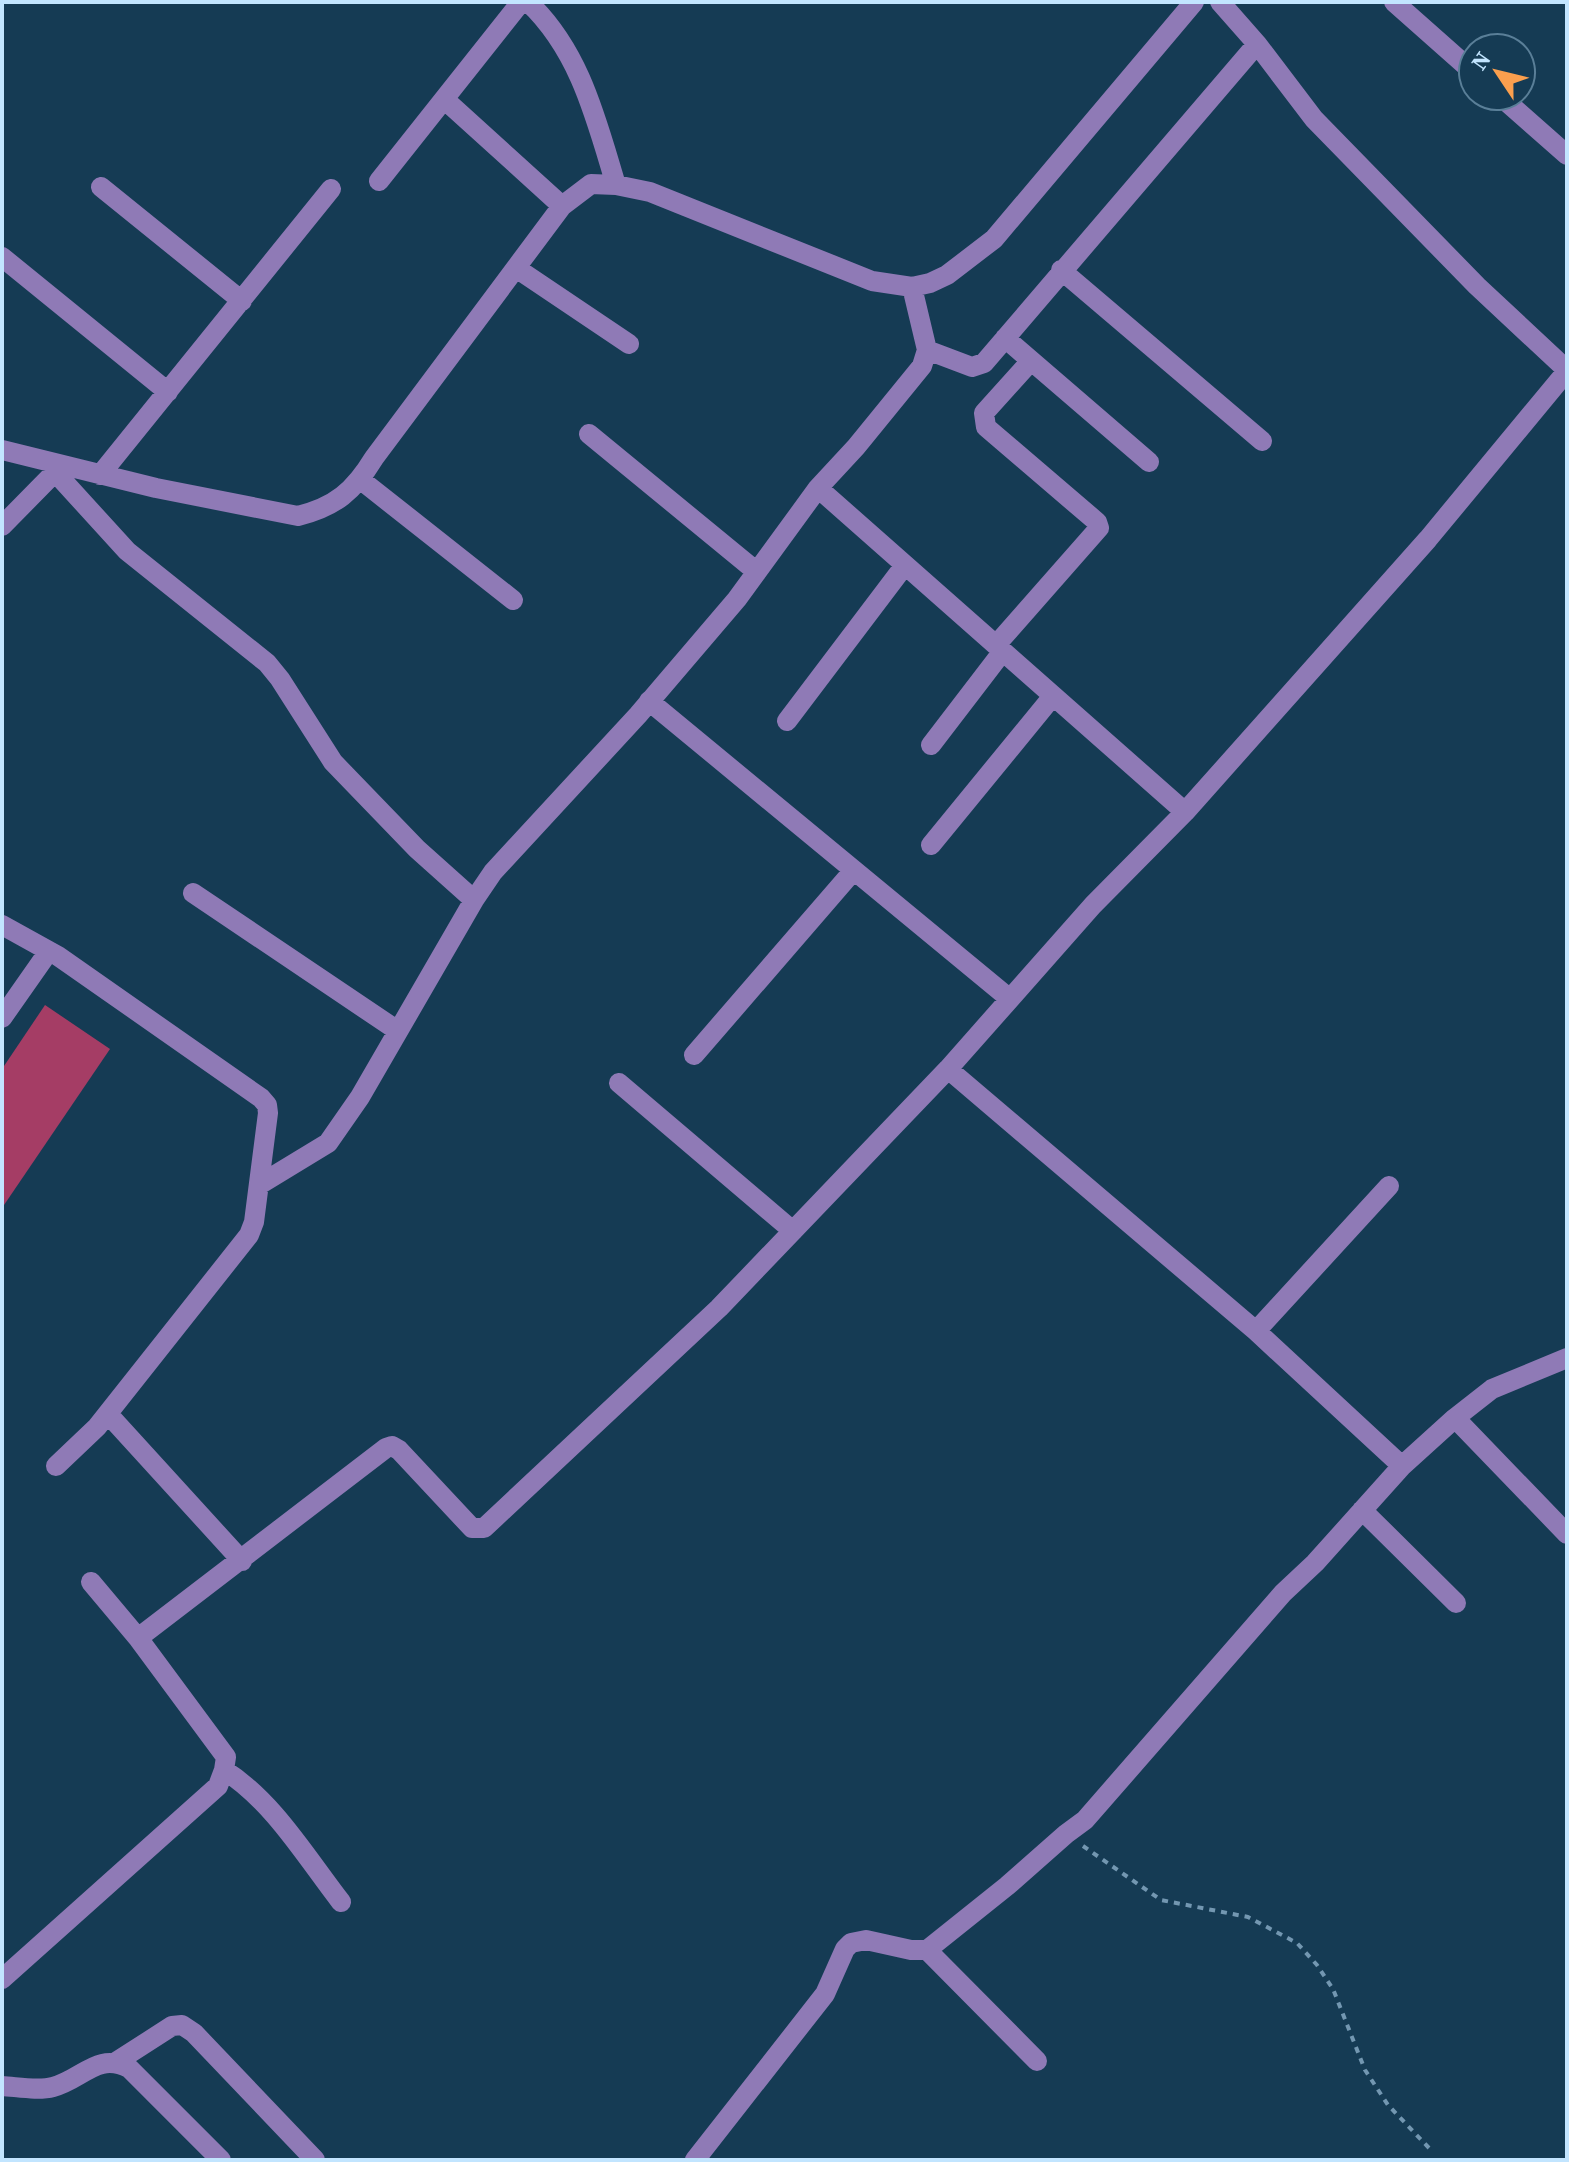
<svg xmlns="http://www.w3.org/2000/svg" width="1569" height="2162" font-family="'Source Serif 4',serif">
<style>
.building{fill:#a53d65}
.lines{fill:none;stroke-linecap:round;stroke-linejoin:round}
.path{stroke:#7397b1;stroke-width:4;stroke-dasharray:6 6;stroke-linecap:butt}
.minor{stroke:#8f7ab6;stroke-width:20}
</style>
<rect width="100%" height="100%" fill="#153b54"/>
<!-- building -->
<path class="building" d="M 45,1005 L 110,1049 L 2,1208 L 2,1069 Z"/>
<g class="lines">
<!-- path -->
<path class="path" d="M 1083,1846 L 1161,1900 L 1248,1917 L 1297,1943 L 1317,1965 L 1333,1989 L 1365,2070 L 1388,2105 L 1429,2148"/>
<!-- minor -->
<path class="minor" d="M 528,2 C 580,51 596,119 616,185
M 1220,2 L 1257,44 L 1314,119 L 1477,286 L 1567,370
M 1394,2 L 1473,72
M 1500,96 L 1567,155
M 444,99 L 562,206
M 379,181 L 521,2
M 101,187 L 242,301
M 2,257 L 168,392
M 516,268 L 629,344
M 1061,270 L 1262,441
M 1005,338 L 1149,462
M 927,350 L 972,367 L 984,363 L 1257,44
M 589,434 L 757,572
M 2,450 L 156,488 L 298,516 C 335,507 354,491 374,458 L 562,206 L 591,184 L 616,185 L 650,192 L 872,281 L 912,287 L 930,283 L 947,275 L 994,239 L 1194,2
M 55,472 L 127,551 L 267,663 L 280,679 L 333,762 L 417,849 L 474,900
M 100,475 L 331,189
M 361,480 L 513,600
M 818,488 L 1185,812
M 2,526 L 61,466
M 996,645 L 1099,528 L 1097,522 L 986,427 L 984,413 L 1030,362
M 649,701 L 1010,999
M 787,721 L 905,565
M 931,745 L 1003,651
M 931,845 L 1053,696
M 193,893 L 398,1031
M 2,925 L 58,956 L 261,1098 L 267,1105 L 268,1113 L 254,1222 L 249,1235 L 97,1427 L 56,1466
M 2,1018 L 49,951
M 694,1055 L 854,870
M 948,1069 L 1256,1331 L 1402,1466
M 619,1083 L 793,1231
M 259,1185 L 328,1143 L 360,1097 L 474,900 L 493,872 L 638,715 L 737,599 L 818,488 L 856,447 L 922,366 L 927,350 L 912,287
M 1256,1331 L 1389,1186
M 108,1414 L 242,1561
M 1455,1418 L 1567,1534
M 1362,1510 L 1456,1603
M 138,1638 L 386,1448 L 392,1446 L 399,1450 L 472,1528 L 484,1528 L 719,1308 L 948,1069 L 1093,905 L 1185,812 L 1428,539 L 1567,371
M 224,1770 C 273,1801 306,1857 341,1902
M 927,1950 L 1037,2061
M 2,1979 L 218,1786 L 224,1770 L 226,1757 L 138,1638 L 91,1582
M 116,2062 L 172,2026 L 182,2025 L 194,2033 L 315,2160
M 2,2086 C 18,2087 38,2091 53,2087 C 83,2079 97,2052 129,2068 L 221,2160
M 695,2160 L 825,1994 L 845,1949 L 851,1943 L 866,1940 L 911,1950 L 927,1950 L 1007,1886 L 1066,1834 L 1085,1820 L 1283,1593 L 1315,1563 L 1402,1466 L 1455,1418 L 1492,1389 L 1567,1358"/>
</g>
<!-- border -->
<rect width="1569" height="2162" fill="none" stroke="#c2e5ff" stroke-width="8"/>
<!-- north arrow -->
<g transform="translate(1497 72) rotate(305)"><circle r="38" fill="#153b54" stroke="#5a7f98" stroke-width="2"/>
<path d="M0-6L14 30L0 20L-14 30Z" fill="#fa9f4e"/>
<text y="-12" font-size="22" font-weight="bold" text-anchor="middle" fill="#c2e5ff">N</text>
</g>
</svg>
